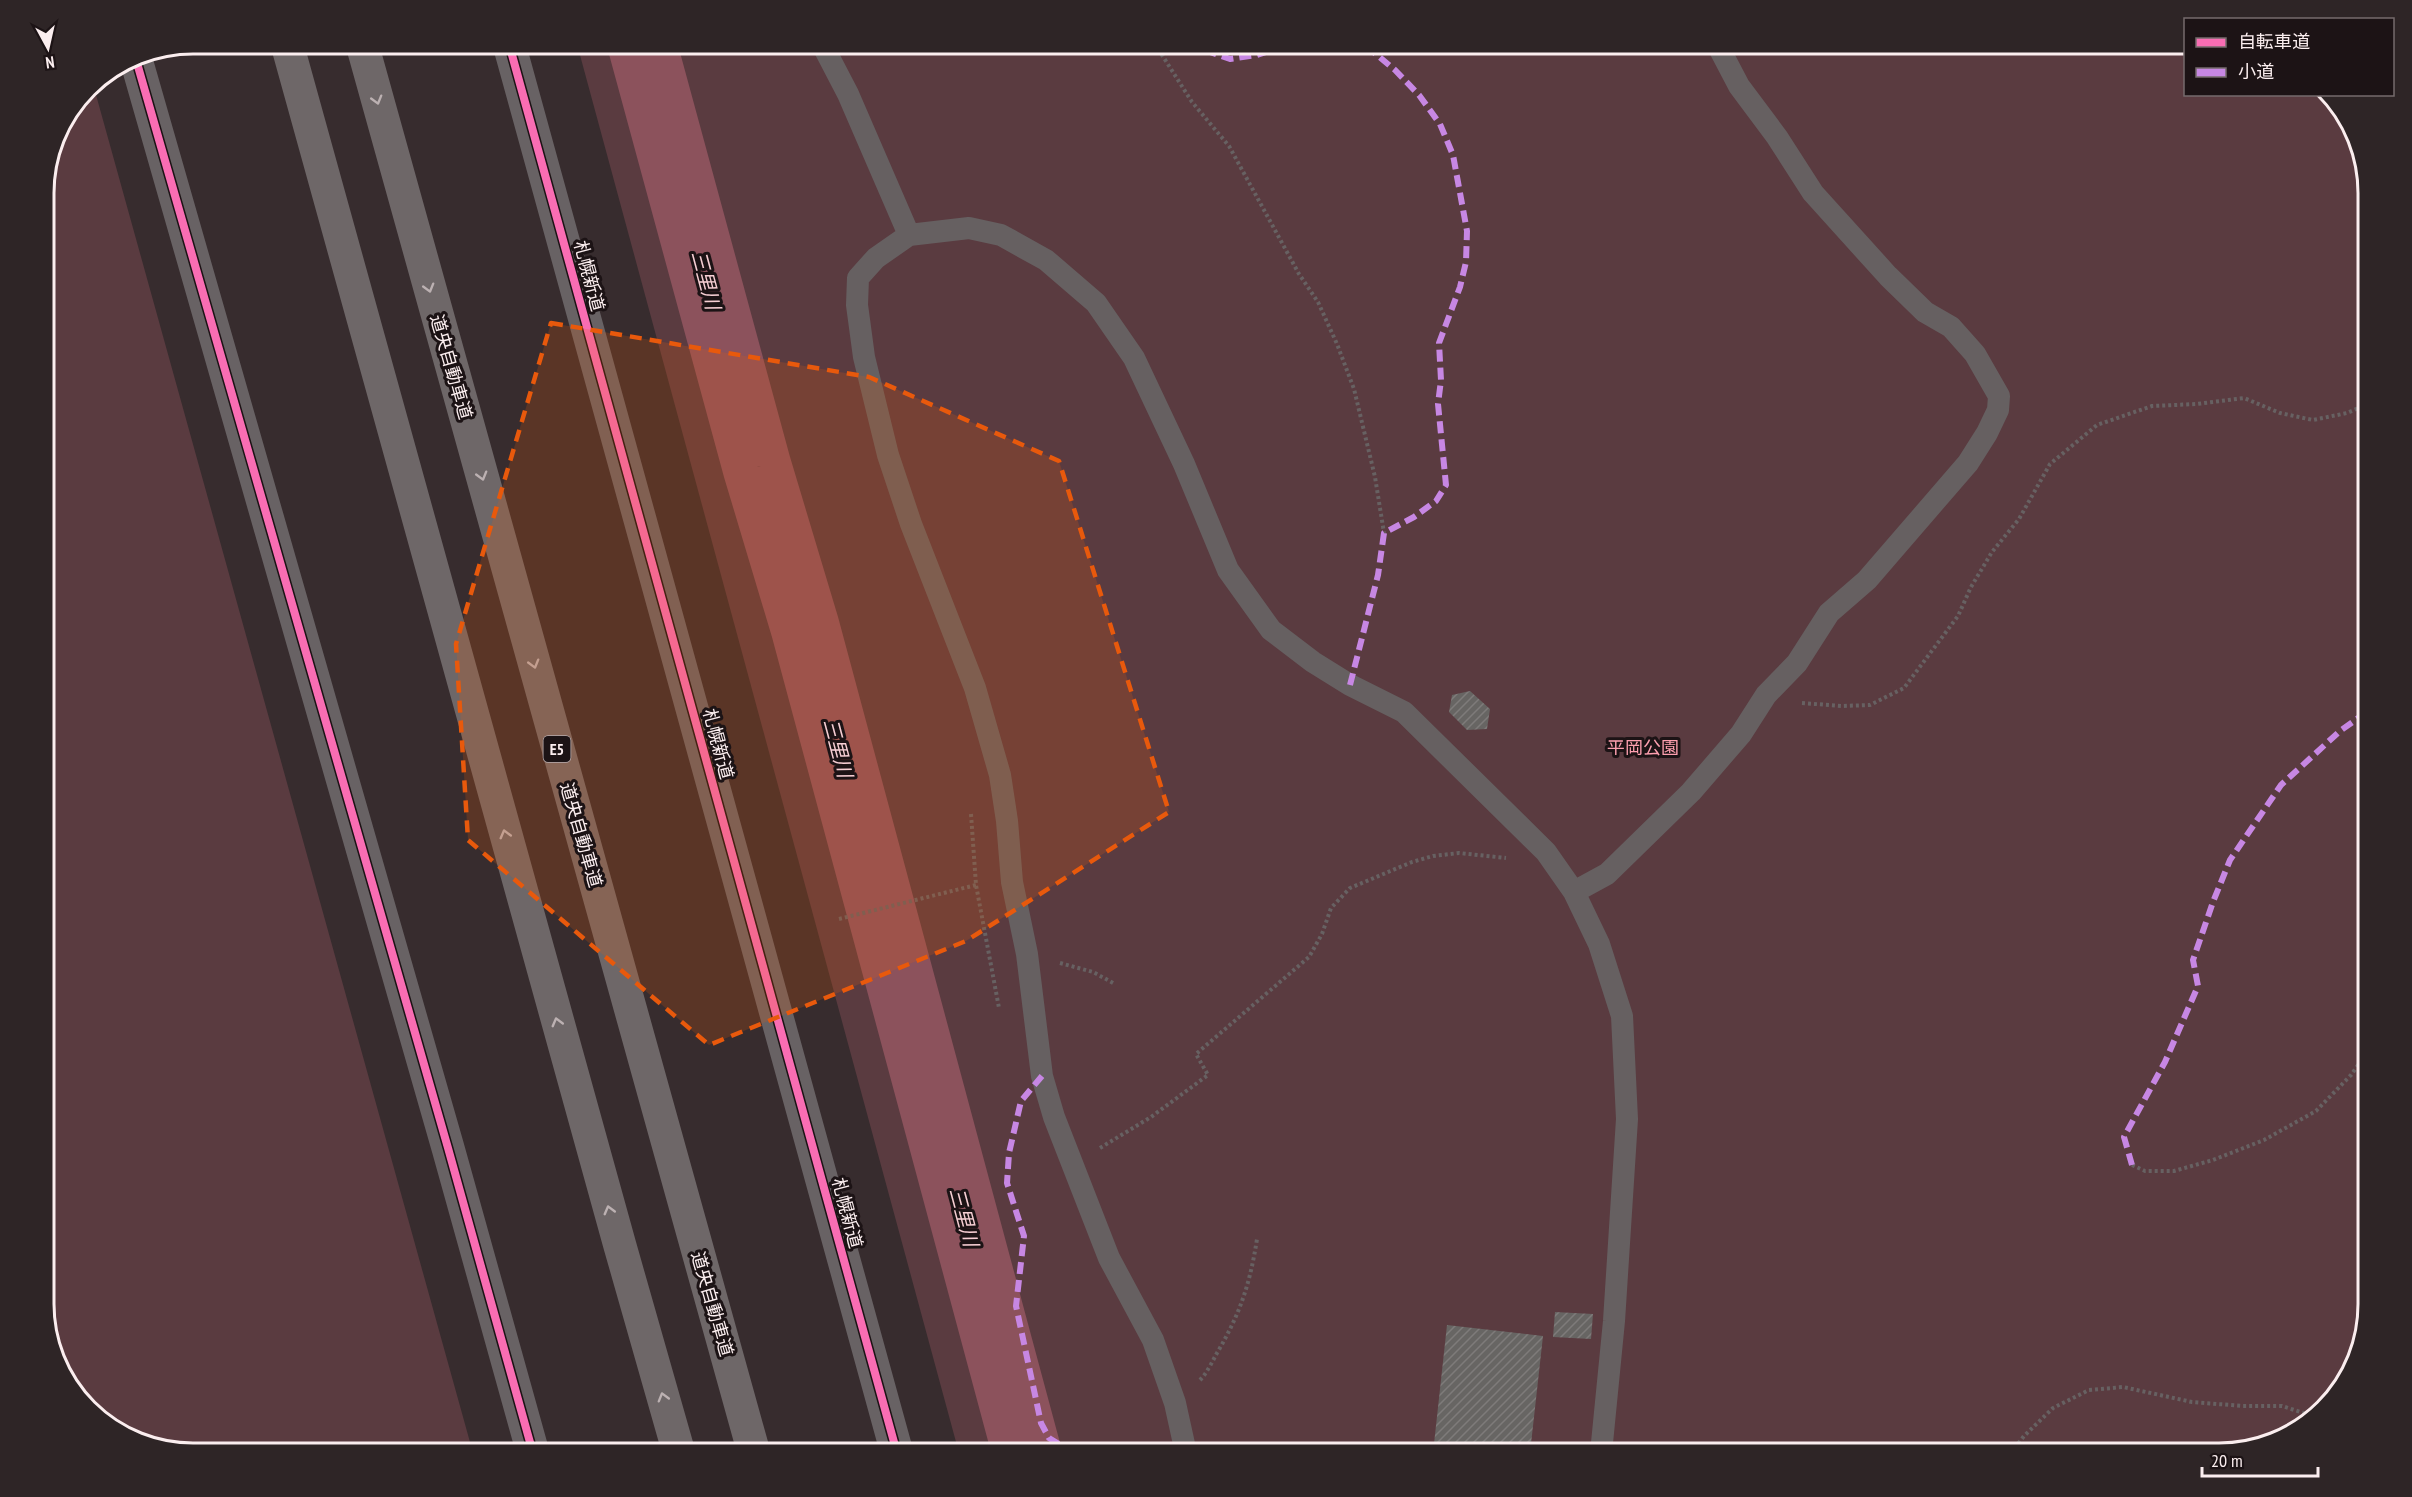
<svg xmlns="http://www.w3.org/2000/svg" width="2412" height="1497" font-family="'PT Sans Narrow','Noto Sans JP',sans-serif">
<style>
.park{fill:#5a3b40}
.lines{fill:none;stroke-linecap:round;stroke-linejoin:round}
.river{stroke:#8c525c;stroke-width:69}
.building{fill:url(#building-hatch)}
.path{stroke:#676162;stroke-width:4;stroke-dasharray:3 3;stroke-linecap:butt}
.lane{stroke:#666061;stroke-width:22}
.secondary{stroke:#686264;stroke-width:33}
.highway{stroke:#6e6768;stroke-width:33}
.quiet{stroke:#c787e3;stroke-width:6;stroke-dasharray:12 6;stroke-linecap:butt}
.cycleway-casing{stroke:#1c1315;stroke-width:11}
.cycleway{stroke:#f96db3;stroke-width:8}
.oneway{stroke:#bcb1b2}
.marked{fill:#e8590c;fill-opacity:0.2;stroke:#e8590c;stroke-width:4.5;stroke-dasharray:12 8;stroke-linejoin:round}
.labels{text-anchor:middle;stroke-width:6;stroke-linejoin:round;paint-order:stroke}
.shield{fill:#1c1315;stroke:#b8acae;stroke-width:1.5}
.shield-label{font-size:16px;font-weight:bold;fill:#fbeeef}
.street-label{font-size:18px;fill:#fbeeef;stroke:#1c1315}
.park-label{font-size:18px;fill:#fd9faf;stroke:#1c1315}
.water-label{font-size:20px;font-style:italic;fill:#f7cfd4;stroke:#1c1315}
.rim{fill:none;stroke:#fbeeef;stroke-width:3}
</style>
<defs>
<pattern id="building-hatch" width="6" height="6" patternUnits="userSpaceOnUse" patternTransform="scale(1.5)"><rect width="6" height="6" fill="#676563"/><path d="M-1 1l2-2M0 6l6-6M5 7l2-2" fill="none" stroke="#7e7b7a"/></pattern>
</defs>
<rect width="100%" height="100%" fill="#372c2e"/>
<!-- park -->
<path class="park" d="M 577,44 L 2185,44 L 2186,94 L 2326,95 L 2349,119 L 2368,193 L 2368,1304 L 2344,1387 L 2293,1434 L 2219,1453 L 959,1453 Z
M 93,84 L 473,1453 L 193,1453 L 110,1429 L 63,1378 L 44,1314 L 44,183 L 55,135 L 87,87 Z"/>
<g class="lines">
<!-- river -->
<path class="river" d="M 642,44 L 757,467 L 805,627 L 1027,1453"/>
</g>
<!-- building -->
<path class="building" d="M 1470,691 L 1490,709 L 1487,729 L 1467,730 L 1449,712 L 1452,695 Z
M 1555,1312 L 1593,1314 L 1591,1339 L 1553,1337 Z
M 1447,1325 L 1543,1336 L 1530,1453 L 1433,1453 Z"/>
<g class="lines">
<!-- path -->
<path class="path" d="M 1155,44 L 1192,102 L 1229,146 L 1299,274 L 1318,302 L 1337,344 L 1354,389 L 1375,477 L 1384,533
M 1802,703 L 1842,706 L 1870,705 L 1904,688 L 1958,616 L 1971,587 L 1992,552 L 2019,519 L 2050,464 L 2097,425 L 2152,406 L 2197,404 L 2244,398 L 2280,413 L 2313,420 L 2347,413 L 2368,404
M 971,814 L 976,885 L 999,1008
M 839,919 L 976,885
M 1060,963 L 1093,972 L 1115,984
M 1100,1148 L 1151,1117 L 1208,1075 L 1196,1054 L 1309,957 L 1322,934 L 1331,908 L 1350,888 L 1412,862 L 1433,856 L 1459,853 L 1506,858
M 2132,1165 L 2145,1171 L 2174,1171 L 2213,1160 L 2264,1140 L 2316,1111 L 2351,1075 L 2368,1051
M 1200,1380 C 1207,1373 1212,1362 1217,1353 C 1240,1314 1250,1284 1257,1239
M 2011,1453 L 2024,1436 L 2053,1408 L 2089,1390 L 2123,1387 L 2192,1402 L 2243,1406 L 2282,1406 L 2313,1416"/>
<!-- lane -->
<path class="lane" d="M 822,44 L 848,94 L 909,235
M 1574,892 L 1607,874 L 1691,792 L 1741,734 L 1766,695 L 1797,663 L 1829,613 L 1867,580 L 1968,463 L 1987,433 L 1998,410 L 1999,396 L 1975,354 L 1951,327 L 1925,312 L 1888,276 L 1813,193 L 1777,137 L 1739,86 L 1717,44
M 1186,1453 L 1175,1403 L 1153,1340 L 1109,1258 L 1054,1117 L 1042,1076 L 1027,954 L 1012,882 L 1007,821 L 1000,775 L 975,688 L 911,524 L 888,455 L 864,357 L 857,305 L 858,278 L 876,258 L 909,235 L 969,228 L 1001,235 L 1046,260 L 1096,303 L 1134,358 L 1184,464 L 1228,570 L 1271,630 L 1313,662 L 1350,685 L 1404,712 L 1546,852 L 1574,892 L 1599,944 L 1622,1016 L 1627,1119 L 1614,1321 L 1601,1453"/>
<!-- secondary -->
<path class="secondary" d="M 509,44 L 897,1453
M 135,56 L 448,1148 L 533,1453"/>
<!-- highway -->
<path class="highway" d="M 287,44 L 620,1246 L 679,1453
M 362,44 L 754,1453"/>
<!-- quiet -->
<path class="quiet" d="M 1188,44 L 1230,59 L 1257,55 L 1290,44
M 1350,685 L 1378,575 L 1384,533 L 1414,517 L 1436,501 L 1446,485 L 1438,404 L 1441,380 L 1439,343 L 1460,287 L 1466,262 L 1467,231 L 1453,155 L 1440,124 L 1419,95 L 1395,70 L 1371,50 L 1353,44
M 1042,1076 L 1021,1101 L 1009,1153 L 1007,1183 L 1024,1236 L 1016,1306 L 1041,1423 L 1049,1438 L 1073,1453
M 2132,1165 L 2124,1137 L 2165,1062 L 2198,986 L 2193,960 L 2213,902 L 2230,860 L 2281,785 L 2340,731 L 2368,711"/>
<defs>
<path id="cycleway" d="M 509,44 L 897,1453
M 135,56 L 448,1148 L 533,1453"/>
</defs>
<!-- cycleway casing -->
<use href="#cycleway" class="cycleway-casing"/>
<!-- cycleway -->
<use href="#cycleway" class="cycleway"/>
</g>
<!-- one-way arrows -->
<defs><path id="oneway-chevron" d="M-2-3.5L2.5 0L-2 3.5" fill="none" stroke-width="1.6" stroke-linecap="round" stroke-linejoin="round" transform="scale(1.5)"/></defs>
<g class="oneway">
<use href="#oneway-chevron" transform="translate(377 100) rotate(74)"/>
<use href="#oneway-chevron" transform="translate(429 288) rotate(74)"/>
<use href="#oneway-chevron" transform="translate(482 476) rotate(74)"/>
<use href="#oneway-chevron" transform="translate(534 664) rotate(74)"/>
<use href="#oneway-chevron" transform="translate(505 834) rotate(-105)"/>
<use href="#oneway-chevron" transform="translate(557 1022) rotate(-105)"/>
<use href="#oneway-chevron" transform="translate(609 1210) rotate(-105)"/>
<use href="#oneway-chevron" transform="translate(663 1397) rotate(-106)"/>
</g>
<!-- marked area -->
<path class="marked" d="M 551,323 L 869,377 L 1059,461 L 1169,812 L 966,941 L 709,1045 L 468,840 L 456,644 Z"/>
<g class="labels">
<!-- shield labels -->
<rect class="shield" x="543.5" y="736" width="27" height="26" rx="4.5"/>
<g class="shield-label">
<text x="557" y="755">E5</text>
</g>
<!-- street labels -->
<g class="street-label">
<text transform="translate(589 276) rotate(75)" y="6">札幌新道</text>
<text transform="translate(451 367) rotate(74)" y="6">道央自動車道</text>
<text transform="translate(718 744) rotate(75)" y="6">札幌新道</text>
<text transform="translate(581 835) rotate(74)" y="6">道央自動車道</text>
<text transform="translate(847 1213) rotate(75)" y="6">札幌新道</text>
<text transform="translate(712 1304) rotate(74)" y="6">道央自動車道</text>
</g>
<!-- park labels -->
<g class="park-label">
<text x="1643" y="754">平岡公園</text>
</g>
<!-- water labels -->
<g class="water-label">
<text transform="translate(706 280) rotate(75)" y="7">三里川</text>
<text transform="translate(838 748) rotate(75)" y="7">三里川</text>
<text transform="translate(964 1217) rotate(75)" y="7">三里川</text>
</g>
</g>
<!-- crop -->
<path d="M0 0H2412V1497H0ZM193 54H2219A139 139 0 0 1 2358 193V1304A139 139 0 0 1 2219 1443H193A139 139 0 0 1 54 1304V193A139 139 0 0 1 193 54Z" fill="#2e2526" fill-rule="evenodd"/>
<path class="rim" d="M193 54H2219A139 139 0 0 1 2358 193V1304A139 139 0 0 1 2219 1443H193A139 139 0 0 1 54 1304V193A139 139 0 0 1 193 54Z"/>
<!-- legend -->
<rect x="2184" y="18" width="210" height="78" fill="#1c1315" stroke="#756b6c" stroke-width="1.5"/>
<rect x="2196" y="38" width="30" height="9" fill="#f96db3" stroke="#756b6c" stroke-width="1.5"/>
<text x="2238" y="48" font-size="18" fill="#fbeeef">自転車道</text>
<rect x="2196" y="68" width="30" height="9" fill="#c787e3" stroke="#756b6c" stroke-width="1.5"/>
<text x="2238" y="78" font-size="18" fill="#fbeeef">小道</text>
<!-- north arrow -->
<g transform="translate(48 48) rotate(172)" stroke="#1c1315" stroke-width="4.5" paint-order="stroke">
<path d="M0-4.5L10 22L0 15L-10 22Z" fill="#fbeeef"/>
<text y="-9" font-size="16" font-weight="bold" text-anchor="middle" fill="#fbeeef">N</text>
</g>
<!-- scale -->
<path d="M2202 1467v9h116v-9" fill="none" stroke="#fbeeef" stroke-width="3"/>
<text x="2211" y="1467" font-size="18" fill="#fbeeef" stroke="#1c1315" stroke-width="4.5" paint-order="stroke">20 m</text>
</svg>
